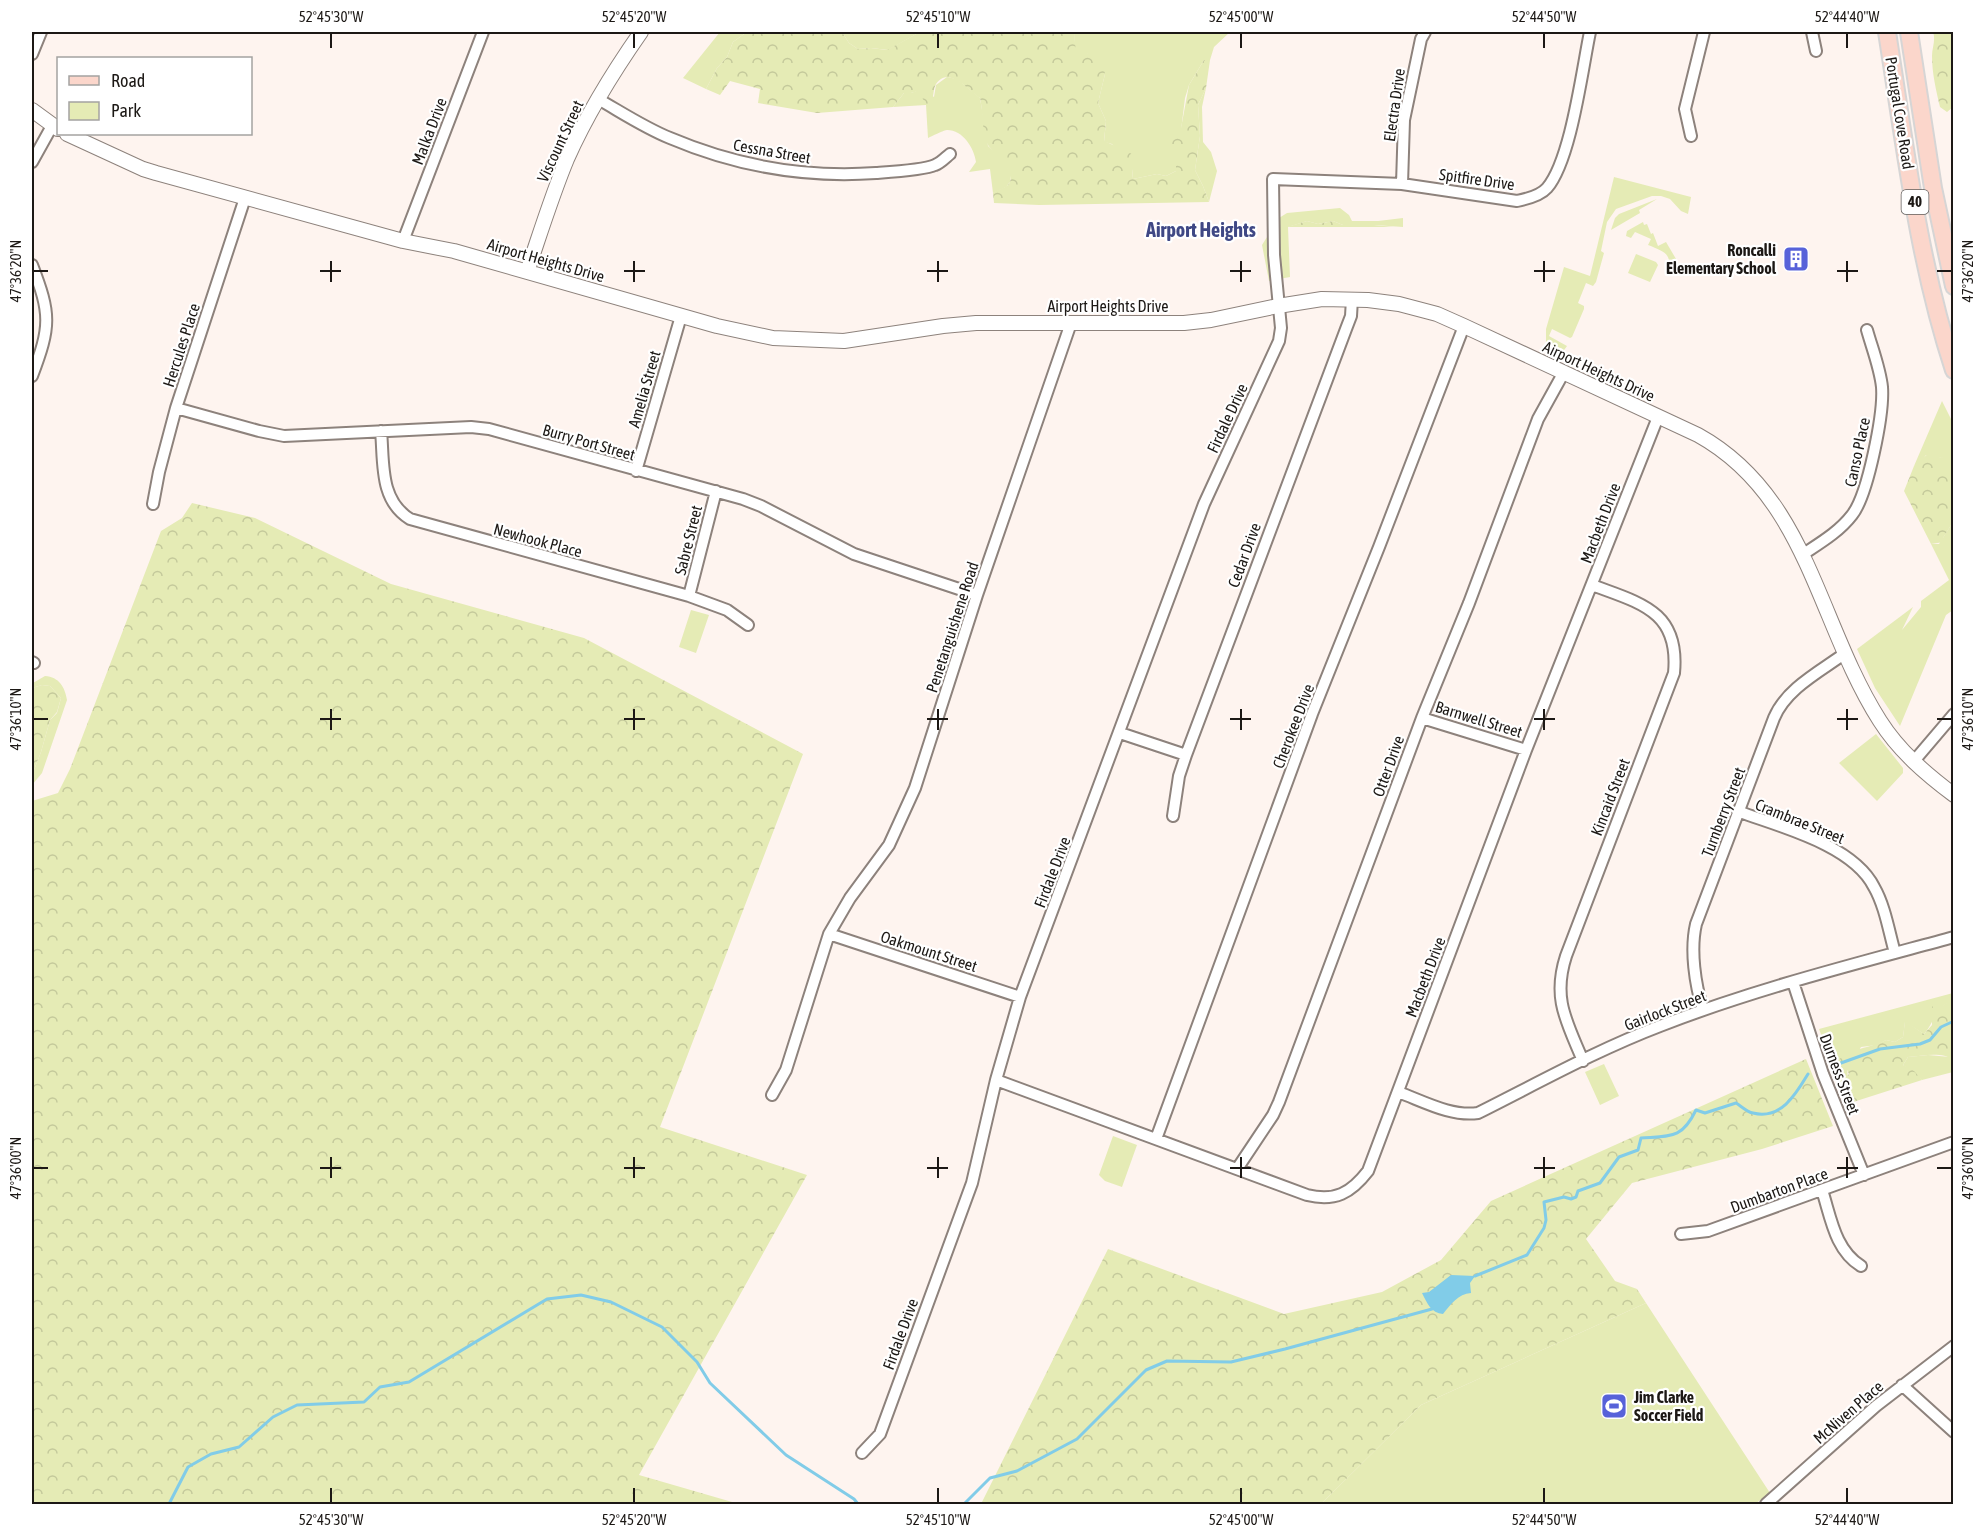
<svg xmlns="http://www.w3.org/2000/svg" width="1985" height="1536" font-family="'Asap Condensed',sans-serif">
<style>
.green{fill:#e5ebb5}
.forest{fill:url(#forest-crowns)}
.water{fill:#81cce8}
.lines{fill:none;stroke-linecap:round;stroke-linejoin:round}
.stream{stroke:#81cce8;stroke-width:3}
.minor-casing{stroke:#8d827c;stroke-width:14}
.tertiary-casing{stroke:#8d827c;stroke-width:16}
.primary-casing{stroke:#d6d5d5;stroke-width:20}
.minor{stroke:#fff;stroke-width:10}
.tertiary{stroke:#fff;stroke-width:14}
.primary{stroke:#fbd6cb;stroke-width:16}
.ticks{fill:none;stroke:#1c1815;stroke-width:2}
.labels{text-anchor:middle;stroke-width:4.5;stroke-linejoin:round;paint-order:stroke}
.shield{fill:#fff;stroke:#605d5b;stroke-width:1.5}
.shield-label{font-size:15px;font-weight:bold;fill:#1c1815}
.street-label{font-size:16px;fill:#1c1815;stroke:#fff}
.poi-label{font-size:16px;font-weight:bold;fill:#1c1815;stroke:#fff;text-anchor:end}
.quarter-label{font-size:20px;font-weight:bold;fill:#3f4885;stroke:#fff}
.neatline{fill:none;stroke:#1c1815;stroke-width:2}
.ticks-label{font-size:15px;text-anchor:middle;fill:#1c1815}
</style>
<defs>
<pattern id="forest-crowns" width="20" height="18" patternUnits="userSpaceOnUse" patternTransform="scale(1.5)"><rect width="20" height="18" fill="#e5ebb5"/><path d="M2 6a3 3 0 1 1 6 0M12 15a3 3 0 1 1 6 0" fill="none" stroke="#c4c99b"/></pattern>
</defs>
<rect width="100%" height="100%" fill="#fef4ef"/>
<!-- green -->
<path class="green" d="M 720,32 L 747,32 L 733,42 L 727,57 L 717,68 L 706,89 L 683,78 Z
M 842,32 L 920,32 L 888,50 L 871,48 L 858,49 L 849,43 Z
M 1074,32 L 1230,32 L 1214,47 L 1210,60 L 1204,60 L 1189,85 L 1185,98 L 1176,171 L 1166,176 L 1157,174 L 1133,179 L 1132,169 L 1112,144 L 1104,142 L 1106,121 L 1098,103 L 1105,74 L 1087,53 L 1075,53 Z
M 947,77 L 957,79 L 980,98 L 988,146 L 1002,158 L 1011,174 L 1010,182 L 1006,187 L 993,193 L 990,169 L 969,172 L 976,162 C 974,148 963,130 947,130 C 941,131 933,136 928,138 L 926,105 L 893,107 L 904,93 L 911,93 L 922,89 L 934,97 L 936,85 Z
M 1206,88 L 1202,107 L 1203,142 L 1211,152 L 1217,171 L 1209,202 L 1203,186 L 1195,170 L 1200,136 L 1198,105 Z
M 1614,177 L 1691,197 L 1688,214 L 1681,211 L 1670,199 L 1661,196 L 1652,196 L 1616,209 L 1607,222 L 1601,251 L 1604,253 L 1596,282 L 1593,286 L 1586,283 L 1578,303 L 1584,306 L 1584,309 L 1572,337 L 1570,338 L 1552,329 L 1549,336 L 1567,346 L 1562,353 L 1556,354 L 1546,350 L 1546,329 L 1564,267 L 1590,276 Z
M 1657,199 L 1639,210 L 1640,213 L 1611,230 L 1615,218 L 1619,214 Z
M 1340,208 L 1349,215 L 1352,221 L 1378,221 L 1403,218 L 1403,227 L 1374,225 L 1343,225 L 1333,221 L 1318,224 L 1307,221 L 1288,227 L 1290,277 L 1269,281 L 1262,245 L 1279,218 L 1287,213 Z
M 1643,222 L 1644,225 L 1647,224 L 1651,234 L 1653,233 L 1658,246 L 1666,242 L 1679,264 L 1676,266 L 1674,273 L 1671,273 L 1669,276 L 1666,275 C 1674,255 1666,252 1648,245 L 1651,239 L 1635,232 L 1631,238 L 1626,236 L 1627,231 Z
M 1636,254 L 1656,262 L 1658,265 L 1650,282 L 1628,273 Z
M 1942,401 L 1953,423 L 1953,457 L 1941,458 L 1926,455 L 1921,462 L 1914,466 Z
M 1953,522 L 1953,610 L 1946,615 L 1900,726 L 1875,688 L 1857,649 L 1913,607 L 1902,630 L 1921,607 L 1921,601 L 1949,580 L 1931,544 L 1939,544 Z
M 691,610 L 709,615 L 696,653 L 679,647 Z
M 45,676 C 59,677 65,687 67,700 L 42,773 L 32,785 L 32,775 L 41,752 L 50,720 L 57,713 L 61,698 L 50,686 L 42,685 L 32,688 L 33,683 Z
M 1876,734 L 1903,768 L 1903,773 L 1877,801 L 1839,763 Z
M 1953,993 L 1953,1002 C 1937,1003 1934,1023 1924,1034 L 1905,1022 L 1903,1037 L 1895,1042 L 1886,1040 L 1877,1045 L 1861,1047 L 1847,1070 C 1848,1073 1849,1096 1849,1101 L 1847,1104 L 1819,1029 Z
M 1928,1055 L 1950,1057 L 1953,1060 L 1953,1072 L 1922,1080 L 1903,1065 L 1908,1057 Z
M 1604,1064 L 1619,1096 L 1600,1105 L 1585,1072 Z
M 1113,1136 L 1137,1145 L 1122,1187 L 1105,1181 L 1099,1175 Z
M 1646,1303 L 1770,1493 L 1755,1504 L 1321,1504 L 1421,1405 Z"/>
<!-- forest -->
<path class="forest" d="M 747,32 L 842,32 L 849,43 L 858,49 L 871,48 L 887,50 L 920,32 L 1074,32 L 1076,53 L 1087,53 L 1102,57 L 1105,74 L 1098,103 L 1106,121 L 1104,141 L 1127,151 L 1136,157 L 1132,169 L 1133,179 L 1157,174 L 1166,176 L 1176,171 L 1176,162 L 1169,154 C 1170,142 1172,135 1181,128 L 1189,85 L 1204,60 L 1210,60 L 1206,88 L 1198,105 L 1200,136 L 1195,170 L 1203,186 L 1209,202 L 1039,205 L 994,203 L 993,193 C 997,190 1001,189 1005,187 C 1023,177 992,152 988,145 C 982,134 983,111 980,98 C 969,91 949,65 936,84 C 933,89 934,97 931,102 L 926,105 L 921,95 L 922,90 L 911,93 L 904,93 L 893,107 L 817,113 L 758,103 L 760,89 L 730,81 L 720,95 L 706,89 L 717,68 L 727,57 L 733,42 Z
M 1933,32 L 1953,32 L 1953,107 L 1947,112 L 1940,107 C 1936,90 1932,73 1932,56 C 1932,48 1936,40 1933,32 Z
M 1307,221 L 1318,224 L 1333,221 L 1343,225 L 1374,225 L 1394,227 L 1287,227 Z
M 1930,452 L 1941,458 L 1947,455 L 1953,457 L 1953,522 L 1943,538 L 1944,542 L 1931,544 L 1904,491 L 1914,466 Z
M 192,503 L 255,518 L 391,584 L 584,638 L 803,754 L 660,1127 L 807,1175 L 639,1475 L 739,1504 L 32,1504 L 32,801 L 58,793 L 70,769 L 161,531 L 182,518 Z
M 42,685 L 50,686 L 61,698 L 57,712 L 50,720 L 41,752 L 32,775 L 32,688 Z
M 1948,1002 L 1953,1002 L 1953,1060 C 1942,1051 1922,1056 1908,1057 L 1903,1065 L 1914,1071 L 1922,1080 L 1847,1104 L 1849,1096 L 1843,1080 L 1849,1074 L 1847,1070 L 1841,1069 L 1838,1061 C 1850,1047 1870,1049 1886,1040 L 1895,1042 L 1903,1037 L 1905,1021 L 1924,1034 L 1932,1025 L 1932,1006 L 1939,1008 Z
M 1806,1059 L 1833,1126 L 1762,1149 L 1632,1183 L 1586,1239 L 1615,1281 L 1637,1289 L 1646,1303 L 1421,1405 L 1321,1504 L 981,1504 L 1108,1249 L 1284,1314 L 1382,1292 L 1441,1260 L 1491,1201 Z"/>
<!-- water -->
<path class="water" d="M 1451,1275 L 1475,1276 L 1470,1283 L 1471,1293 C 1458,1294 1451,1304 1443,1314 C 1431,1313 1427,1303 1422,1293 L 1429,1292 Z"/>
<g class="lines">
<!-- stream -->
<path class="stream" d="M 1841,1063 L 1880,1049 L 1920,1044 L 1930,1040 L 1941,1027 L 1954,1021
M 1475,1276 L 1527,1255 L 1544,1228 L 1546,1220 L 1544,1202 L 1564,1197 L 1571,1199 L 1576,1197 L 1578,1191 L 1600,1183 L 1619,1157 L 1638,1150 L 1641,1138 C 1671,1136 1682,1139 1696,1110 L 1705,1113 L 1736,1103 C 1741,1106 1747,1112 1753,1113 C 1781,1120 1796,1094 1808,1074
M 169,1504 L 188,1467 L 211,1454 L 239,1447 L 273,1417 L 297,1405 L 364,1402 L 380,1387 L 409,1382 L 547,1299 L 581,1295 L 611,1302 L 662,1327 L 697,1362 L 710,1383 L 786,1455 L 854,1499 L 858,1504
M 964,1504 L 990,1478 L 1017,1471 L 1077,1439 L 1146,1370 L 1167,1361 L 1231,1362 L 1285,1349 L 1432,1309"/>
<defs>
<path id="minor" d="M 1812,32 L 1816,51
M 32,54 L 41,32
M 598,99 C 621,112 645,128 670,138 C 736,166 806,178 876,173 C 890,172 924,170 935,165 C 941,163 946,157 950,154
M 1691,136 L 1685,109 L 1704,32
M 32,162 L 52,126
M 1402,184 L 1404,120 L 1421,39 L 1425,32
M 403,241 L 483,32
M 32,265 C 51,314 51,326 32,376
M 176,408 L 259,431 L 284,436 L 471,427 L 489,429 L 743,499 L 761,506 L 854,554 L 977,595
M 381,431 C 384,462 379,500 410,519 L 689,596 L 727,610 L 748,625
M 636,471 L 681,316
M 153,504 L 159,472 L 176,408 L 245,198
M 1802,555 C 1820,543 1839,532 1852,515 C 1868,495 1884,413 1882,387 C 1880,368 1872,348 1867,330
M 689,596 L 716,491
M 32,662 L 34,663
M 1422,718 L 1526,750
M 1120,733 L 1186,755 L 1346,329 L 1351,316 L 1352,299
M 1914,761 L 1954,714
M 1740,812 C 1781,827 1853,845 1874,887 C 1885,906 1889,932 1895,953
M 1173,816 L 1179,776 L 1186,755
M 829,934 L 1020,997
M 1793,982 L 1823,1074 L 1864,1175
M 1703,1010 C 1695,984 1690,950 1696,924 L 1774,718 C 1786,689 1819,672 1844,654
M 1583,1061 C 1567,1022 1552,999 1566,956 L 1674,673 C 1680,611 1640,603 1592,585
M 996,1080 L 1307,1195 C 1335,1202 1351,1193 1368,1171 L 1526,750 L 1658,417
M 1398,1092 C 1423,1101 1451,1117 1478,1113 C 1538,1083 1597,1050 1660,1026 C 1755,989 1855,964 1954,937
M 772,1095 L 786,1070 L 829,934 L 850,898 L 889,845 L 915,788 L 977,595 L 1071,323
M 1156,1139 L 1312,714 L 1379,547 L 1464,326
M 1237,1169 L 1273,1115 L 1279,1102 L 1422,718 L 1469,603 L 1538,419 L 1564,372
M 1822,1190 C 1831,1218 1835,1250 1861,1266
M 1681,1234 L 1708,1231 L 1954,1142
M 1902,1385 L 1954,1432
M 862,1453 L 880,1434 L 972,1183 L 996,1080 L 1020,997 L 1204,504 L 1279,341 L 1281,328 L 1274,255 L 1273,179 L 1402,184 L 1517,201 C 1527,199 1540,196 1547,188 C 1571,160 1582,70 1590,32
M 1766,1504 L 1876,1406 L 1954,1346"/>
<path id="tertiary" d="M 32,110 L 58,129
M 67,134 L 143,169 L 156,173 L 403,241 L 454,251 L 717,326 L 773,338 L 844,341 L 943,326 L 976,323 L 1184,323 L 1211,320 L 1278,306 L 1322,299 L 1368,300 L 1399,304 L 1437,314 L 1464,326 L 1698,435 C 1808,496 1817,622 1880,721 C 1899,751 1926,774 1954,795
M 527,272 C 540,234 552,195 567,159 C 587,114 613,72 641,32"/>
<path id="primary" d="M 1887,32 C 1905,145 1918,261 1954,370
M 1909,32 L 1933,188 L 1954,286"/>
</defs>
<!-- minor casing -->
<use href="#minor" class="minor-casing"/>
<!-- tertiary casing -->
<use href="#tertiary" class="tertiary-casing"/>
<!-- primary casing -->
<use href="#primary" class="primary-casing"/>
<!-- minor -->
<use href="#minor" class="minor"/>
<!-- tertiary -->
<use href="#tertiary" class="tertiary"/>
<!-- primary -->
<use href="#primary" class="primary"/>
</g>
<!-- ticks -->
<path class="ticks" d="M 331,33 L 331,48M 634,33 L 634,48M 938,33 L 938,48M 1241,33 L 1241,48M 1544,33 L 1544,48M 1847,33 L 1847,48M 331,261 L 331,282M 634,261 L 634,282M 938,261 L 938,282M 1241,261 L 1241,282M 1544,261 L 1544,282M 1847,261 L 1847,282M 33,271 L 48,271M 320,271 L 341,271M 624,271 L 645,271M 927,271 L 948,271M 1230,271 L 1251,271M 1534,271 L 1555,271M 1837,271 L 1858,271M 1937,271 L 1952,271M 331,709 L 331,730M 634,709 L 634,730M 938,709 L 938,730M 1241,709 L 1241,730M 1544,709 L 1544,730M 1847,709 L 1847,730M 33,719 L 48,719M 320,719 L 341,719M 624,719 L 645,719M 927,719 L 948,719M 1230,719 L 1251,719M 1534,719 L 1555,719M 1837,719 L 1858,719M 1937,719 L 1952,719M 331,1157 L 331,1178M 634,1157 L 634,1178M 938,1157 L 938,1178M 1241,1157 L 1241,1178M 1544,1157 L 1544,1178M 1847,1157 L 1847,1178M 33,1168 L 48,1168M 320,1168 L 341,1168M 624,1168 L 645,1168M 927,1168 L 948,1168M 1230,1168 L 1251,1168M 1534,1168 L 1555,1168M 1837,1168 L 1858,1168M 1937,1168 L 1952,1168M 331,1488 L 331,1503M 634,1488 L 634,1503M 938,1488 L 938,1503M 1241,1488 L 1241,1503M 1544,1488 L 1544,1503M 1847,1488 L 1847,1503"/>
<!-- icons -->
<defs>
<symbol id="building-square" viewBox="-11 -11 22 22"><rect x="-9" y="-9" width="18" height="18" rx="4" fill="#5762d9" stroke="#fff"/><path d="M-4-6H4V6H1V3H-1V6H-4ZM-2.5-4.3h1.7v1.8h-1.7ZM.8-4.3h1.7v1.8H.8ZM-2.5-1h1.7V.8h-1.7ZM.8-1h1.7V.8H.8Z" fill="#fff"/></symbol>
<symbol id="stadium-square" viewBox="-11 -11 22 22"><rect x="-9" y="-9" width="18" height="18" rx="4" fill="#5762d9" stroke="#fff"/><path d="M0-5a6.5 5 0 1 0 0 10a6.5 5 0 1 0 0-10ZM-3.5-1.8h7v3.6h-7Z" fill="#fff"/></symbol>
</defs>
<g fill-rule="evenodd">
<use href="#building-square" x="1781" y="244" width="30" height="30"/>
<use href="#stadium-square" x="1599" y="1391" width="30" height="30"/>
</g>
<g class="labels">
<!-- shield labels -->
<rect class="shield" x="1901.5" y="190" width="27" height="24" rx="4.5"/>
<g class="shield-label">
<text x="1915" y="207">40</text>
</g>
<!-- street labels -->
<g class="street-label">
<text transform="translate(1394 105) rotate(-82)" y="6">Electra Drive</text>
<text transform="translate(1900 113) rotate(81)" y="6">Portugal Cove Road</text>
<text transform="translate(429 131) rotate(-69)" y="6">Malka Drive</text>
<text transform="translate(560 141) rotate(-65)" y="6">Viscount Street</text>
<text transform="translate(772 151) rotate(10)" y="6">Cessna Street</text>
<text transform="translate(1477 179) rotate(8)" y="6">Spitfire Drive</text>
<text transform="translate(546 260) rotate(16)" y="6">Airport Heights Drive</text>
<text x="1108" y="312">Airport Heights Drive</text>
<text transform="translate(181 345) rotate(-72)" y="6">Hercules Place</text>
<text transform="translate(1599 371) rotate(25)" y="6">Airport Heights Drive</text>
<text transform="translate(644 389) rotate(-74)" y="6">Amelia Street</text>
<text transform="translate(1227 418) rotate(-65)" y="6">Firdale Drive</text>
<text transform="translate(589 442) rotate(16)" y="6">Burry Port Street</text>
<text transform="translate(1857 452) rotate(-78)" y="6">Canso Place</text>
<text transform="translate(1600 523) rotate(-69)" y="6">Macbeth Drive</text>
<text transform="translate(538 540) rotate(15)" y="6">Newhook Place</text>
<text transform="translate(688 540) rotate(-76)" y="6">Sabre Street</text>
<text transform="translate(1244 555) rotate(-70)" y="6">Cedar Drive</text>
<text transform="translate(952 627) rotate(-72)" y="6">Penetanguishene Road</text>
<text transform="translate(1479 719) rotate(17)" y="6">Barnwell Street</text>
<text transform="translate(1293 726) rotate(-69)" y="6">Cherokee Drive</text>
<text transform="translate(1388 766) rotate(-70)" y="6">Otter Drive</text>
<text transform="translate(1610 797) rotate(-69)" y="6">Kincaid Street</text>
<text transform="translate(1723 812) rotate(-69)" y="6">Turnberry Street</text>
<text transform="translate(1800 821) rotate(22)" y="6">Crambrae Street</text>
<text transform="translate(1052 872) rotate(-69)" y="6">Firdale Drive</text>
<text transform="translate(929 951) rotate(18)" y="6">Oakmount Street</text>
<text transform="translate(1425 977) rotate(-69)" y="6">Macbeth Drive</text>
<text transform="translate(1665 1010) rotate(-21)" y="6">Gairlock Street</text>
<text transform="translate(1840 1074) rotate(69)" y="6">Durness Street</text>
<text transform="translate(1779 1190) rotate(-20)" y="6">Dumbarton Place</text>
<text transform="translate(900 1334) rotate(-70)" y="6">Firdale Drive</text>
<text transform="translate(1848 1412) rotate(-41)" y="6">McNiven Place</text>
</g>
<!-- poi labels -->
<g class="poi-label">
<text x="1776" y="256">Roncalli<tspan x="1776" dy="18">Elementary School</tspan></text>
<text x="1634" y="1403" text-anchor="start">Jim Clarke<tspan x="1634" dy="18">Soccer Field</tspan></text>
</g>
<!-- quarter labels -->
<g class="quarter-label">
<text x="1201" y="237">Airport Heights</text>
</g>
</g>
<!-- border -->
<rect width="1985" height="1536" fill="none" stroke="#ffffff" stroke-width="66"/>
<!-- legend -->
<rect x="57" y="57" width="195" height="78" fill="#ffffff" stroke="#a4a3a1" stroke-width="1.5"/>
<rect x="69" y="76" width="30" height="9" fill="#fbd6cb" stroke="#a4a3a1" stroke-width="1.5"/>
<text x="111" y="87" font-size="18" fill="#1c1815">Road</text>
<rect x="69" y="102" width="30" height="18" fill="#e5ebb5" stroke="#a4a3a1" stroke-width="1.5"/>
<text x="111" y="117" font-size="18" fill="#1c1815">Park</text>
<rect x="33" y="33" width="1919" height="1470" class="neatline"/>
<g class="ticks-label">
<text x="331" y="22">52°45'30"W</text>
<text x="634" y="22">52°45'20"W</text>
<text x="938" y="22">52°45'10"W</text>
<text x="1241" y="22">52°45'00"W</text>
<text x="1544" y="22">52°44'50"W</text>
<text x="1847" y="22">52°44'40"W</text>
<text transform="translate(16 271) rotate(-90)" y="5">47°36'20"N</text>
<text transform="translate(1968 271) rotate(-90)" y="5">47°36'20"N</text>
<text transform="translate(16 719) rotate(-90)" y="5">47°36'10"N</text>
<text transform="translate(1968 719) rotate(-90)" y="5">47°36'10"N</text>
<text transform="translate(16 1168) rotate(-90)" y="5">47°36'00"N</text>
<text transform="translate(1968 1168) rotate(-90)" y="5">47°36'00"N</text>
<text x="331" y="1525">52°45'30"W</text>
<text x="634" y="1525">52°45'20"W</text>
<text x="938" y="1525">52°45'10"W</text>
<text x="1241" y="1525">52°45'00"W</text>
<text x="1544" y="1525">52°44'50"W</text>
<text x="1847" y="1525">52°44'40"W</text>
</g>
</svg>
